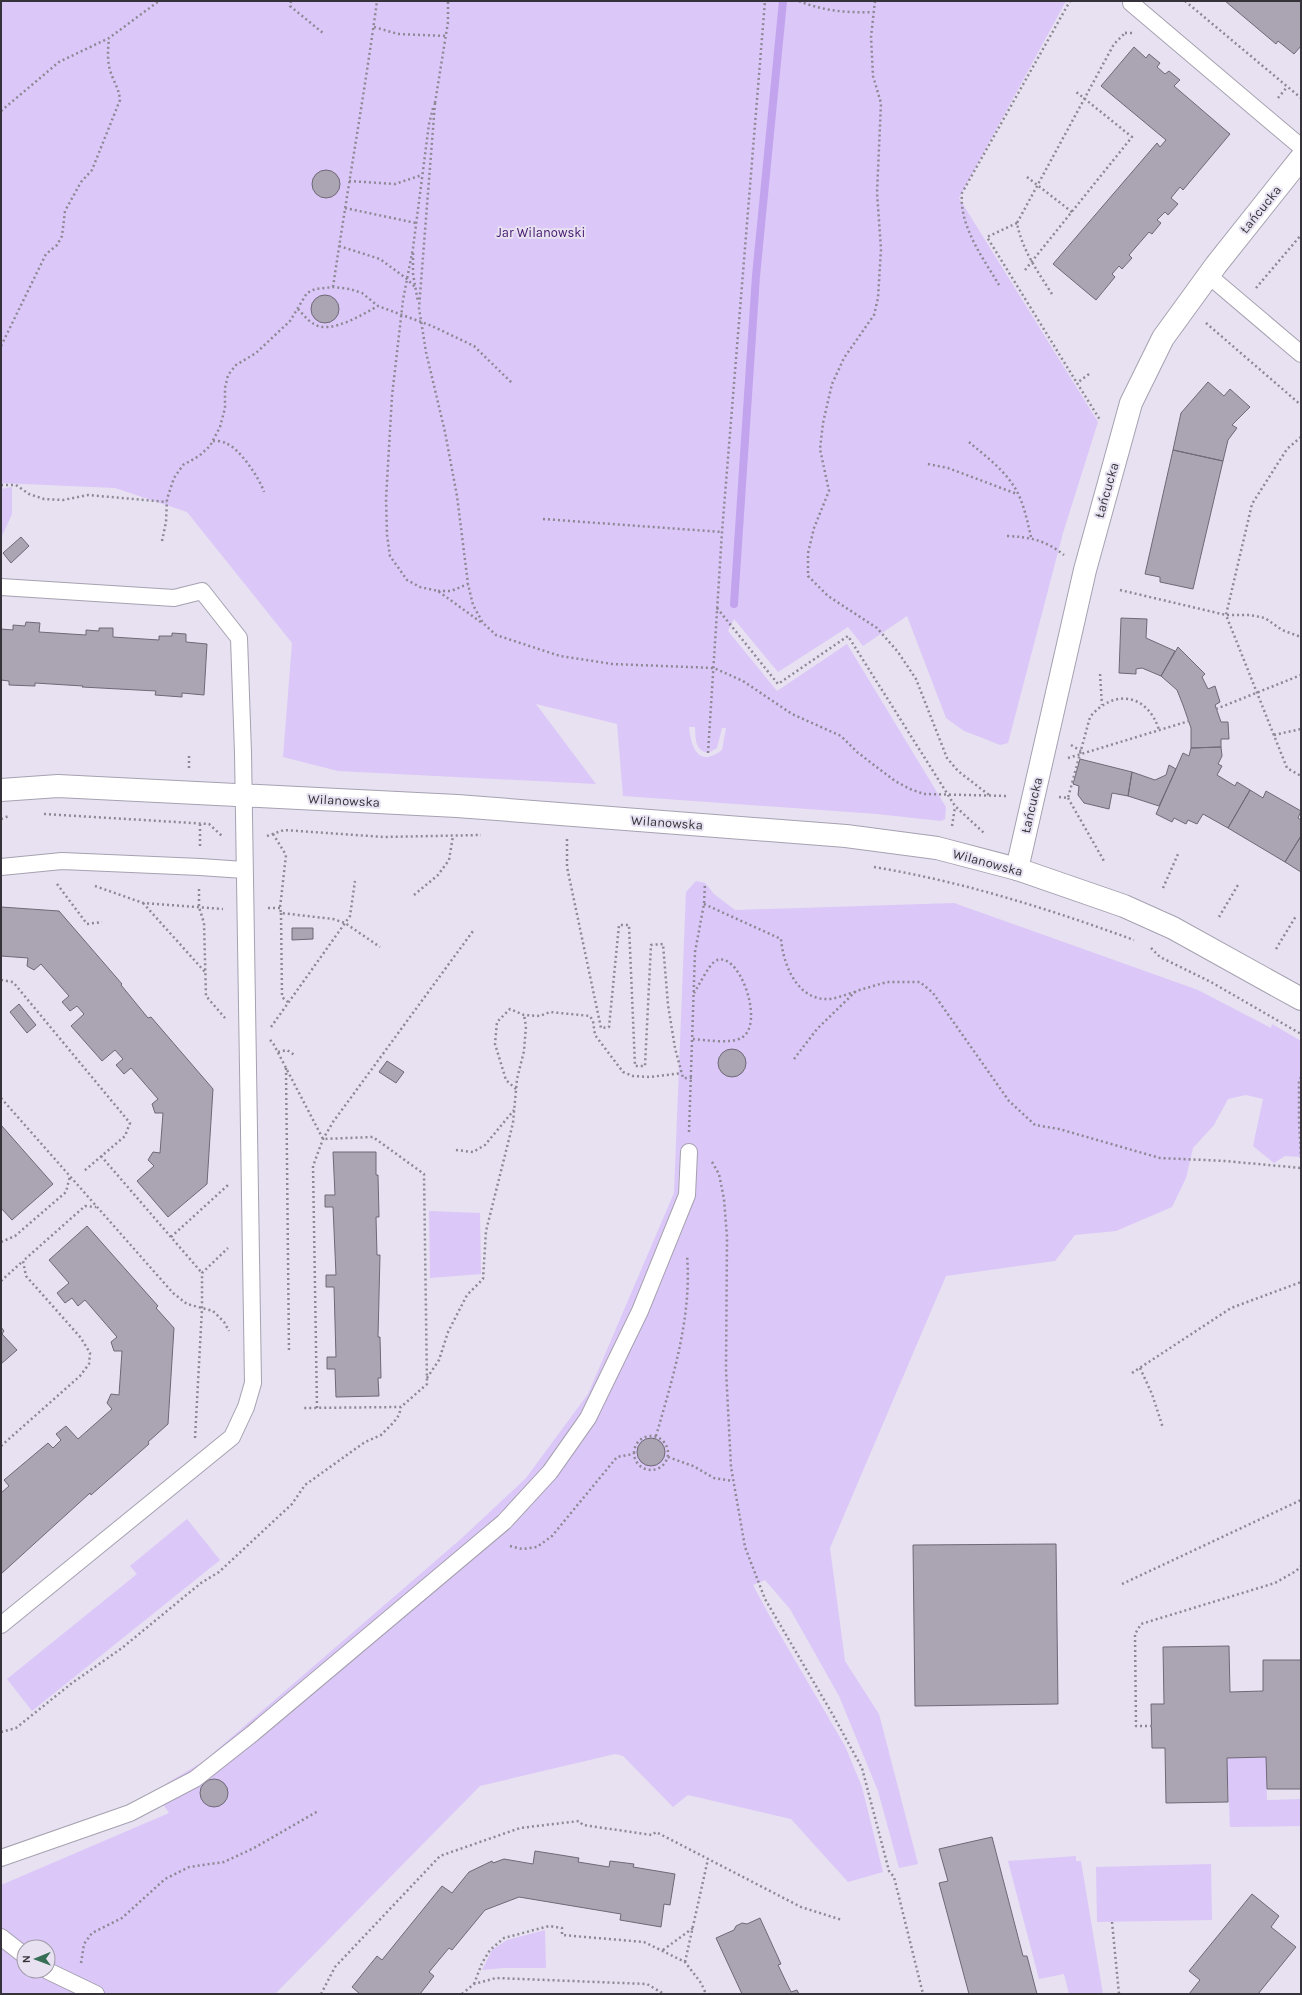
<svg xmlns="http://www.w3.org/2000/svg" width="1302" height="1995" font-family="Karla,sans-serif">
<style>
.green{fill:#dbc7f8;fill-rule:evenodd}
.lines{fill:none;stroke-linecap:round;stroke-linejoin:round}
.stream{stroke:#c2a3ed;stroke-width:8}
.building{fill:#aaa4b3;stroke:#6e6977}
.lane-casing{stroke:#a6a1b0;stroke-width:18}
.street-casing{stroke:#a6a1b0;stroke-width:24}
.secondary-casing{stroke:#a6a1b0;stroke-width:24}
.path{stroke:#8d8994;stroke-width:2.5;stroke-dasharray:2 3;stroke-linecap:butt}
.lane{stroke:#fff;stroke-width:16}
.street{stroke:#fff;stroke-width:22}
.secondary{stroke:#fff;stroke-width:22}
.labels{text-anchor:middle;stroke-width:4;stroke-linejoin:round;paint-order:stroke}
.street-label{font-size:13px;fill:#353339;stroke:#e7e1f1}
.park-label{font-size:13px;fill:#44176d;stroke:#e7e1f1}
</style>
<rect width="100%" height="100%" fill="#e7e1f1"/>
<!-- green -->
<path class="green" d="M 1,1 L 1066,1 L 959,198 L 1098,422 L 1063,533 L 1008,743 L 1000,745 L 980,737 L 964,731 L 946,718 L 907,616 L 863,646 L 848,627 L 778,672 L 734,619 L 728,631 L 777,691 L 847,644 L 946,807 L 945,819 L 941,821 L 877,814 L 623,796 L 617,724 L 536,704 L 596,784 L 338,771 L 283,757 L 292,643 L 187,512 L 115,488 L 1,483 ZM 689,727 L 695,727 C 696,738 694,750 708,753 L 717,748 L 722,728 L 726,728 L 722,750 C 699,768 691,748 689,727 Z
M 12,487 L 12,514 L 1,538 L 1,489 Z
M 696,881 L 705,883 L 714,894 L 735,910 L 954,903 L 1198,990 L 1271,1028 L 1272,1024 L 1301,1041 L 1301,1157 L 1285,1156 L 1274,1163 L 1253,1146 L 1263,1099 L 1246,1095 L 1228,1099 L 1214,1125 L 1193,1148 L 1186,1178 L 1172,1207 L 1116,1231 L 1075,1235 L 1055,1261 L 946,1276 L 830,1548 L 845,1661 L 879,1714 L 918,1864 L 899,1868 L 878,1791 L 839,1696 L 790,1609 L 765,1580 L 753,1585 L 775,1626 L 845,1746 L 862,1787 L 883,1872 L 848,1882 L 791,1819 L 688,1795 L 673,1807 L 623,1756 L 615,1754 L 480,1786 L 275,1994 L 1,1994 L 1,1885 L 169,1813 L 154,1791 L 204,1761 L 462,1538 L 526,1478 L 588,1394 L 674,1193 L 686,892 ZM 24,1947 L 48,1947 L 48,1971 L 24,1971 Z
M 429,1211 L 480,1213 L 481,1274 L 430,1278 Z
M 187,1519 L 220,1560 L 32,1711 L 7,1679 L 137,1574 L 130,1566 Z
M 1266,1757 L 1267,1800 L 1301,1799 L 1301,1826 L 1230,1827 L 1227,1758 Z
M 1076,1856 L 1076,1861 L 1081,1861 L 1103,1994 L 1069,1994 L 1064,1974 L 1039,1979 L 1008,1861 Z
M 1211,1864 L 1212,1920 L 1097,1922 L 1096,1867 Z
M 545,1930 L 546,1968 L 503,1968 L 482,1970 L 492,1950 L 507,1940 Z"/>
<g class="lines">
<!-- stream -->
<path class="stream" d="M 734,604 L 756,276 L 783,1"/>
</g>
<!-- building -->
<path class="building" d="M 1225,1 L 1301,1 L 1301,46 L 1294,54 L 1278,41 L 1276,44 Z
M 1134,47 L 1146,58 L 1149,54 L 1160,63 L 1157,67 L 1165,74 L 1169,71 L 1180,80 L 1174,86 L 1230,134 L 1183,190 L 1180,187 L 1171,198 L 1178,204 L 1168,215 L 1165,212 L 1157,220 L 1161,223 L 1152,234 L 1149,232 L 1129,255 L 1132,258 L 1122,269 L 1119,266 L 1112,274 L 1115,277 L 1096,300 L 1053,264 L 1157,143 L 1160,147 L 1166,140 L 1101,86 Z
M312 184a14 14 0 1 1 28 0a14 14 0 1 1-28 0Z
M311 309a14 14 0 1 1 28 0a14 14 0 1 1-28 0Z
M 1208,382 L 1224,396 L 1230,389 L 1250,407 L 1232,425 L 1237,428 L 1228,440 L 1223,461 L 1173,450 L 1181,413 Z
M 1173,450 L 1223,461 L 1193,589 L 1160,582 L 1160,577 L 1145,574 Z
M 21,537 L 29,546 L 11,563 L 3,553 Z
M 1121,618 L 1147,619 L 1146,638 L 1175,651 L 1161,676 L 1142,668 L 1136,669 L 1136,674 L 1119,673 Z
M 26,622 L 40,623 L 39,632 L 86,635 L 86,630 L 99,631 L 99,628 L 113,628 L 113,637 L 159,640 L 159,636 L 172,636 L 172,633 L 186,634 L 186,642 L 207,644 L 204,695 L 182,693 L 182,697 L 155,695 L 156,691 L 82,687 L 83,686 L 35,683 L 35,686 L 9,685 L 9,681 L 1,680 L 1,629 L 13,630 L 13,625 L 25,626 Z
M 1178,647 L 1205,674 L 1202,677 L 1208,689 L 1215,686 L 1220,702 L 1215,705 L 1221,722 L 1228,722 L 1229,739 L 1221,739 L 1221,747 L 1191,748 L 1191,728 L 1183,705 L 1177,690 L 1161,676 Z
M 1221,747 L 1222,756 L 1218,764 L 1222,766 L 1217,775 L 1235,786 L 1237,782 L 1250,790 L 1228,828 L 1203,814 L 1197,824 L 1188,820 L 1186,824 L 1174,818 L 1172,822 L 1156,814 L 1183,753 L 1189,756 L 1191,748 Z
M 1080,759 L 1132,772 L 1128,796 L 1112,793 L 1109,809 L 1084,803 L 1078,795 L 1079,786 L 1073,784 Z
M 1169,765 L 1176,769 L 1159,806 L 1128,796 L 1132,772 L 1155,780 L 1166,775 Z
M 1250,790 L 1263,798 L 1266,791 L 1301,811 L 1298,818 L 1301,820 L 1301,836 L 1285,862 L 1228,828 Z
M 1301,836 L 1301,872 L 1285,862 Z
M 1,907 L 59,911 L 122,984 L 121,985 L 148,1018 L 151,1017 L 213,1089 L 207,1184 L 168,1217 L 137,1181 L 154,1166 L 148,1160 L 153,1152 L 160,1153 L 163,1113 L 155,1113 L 152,1104 L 158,1099 L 131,1068 L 124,1074 L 116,1065 L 123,1059 L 115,1050 L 102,1061 L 71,1026 L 84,1014 L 77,1006 L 70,1011 L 62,1002 L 69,996 L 41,964 L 34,970 L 27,966 L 28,958 L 1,956 Z
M 292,928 L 313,928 L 313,939 L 292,940 Z
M 19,1004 L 36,1025 L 27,1033 L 10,1012 Z
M718 1063a14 14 0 1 1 28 0a14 14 0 1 1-28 0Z
M 387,1061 L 404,1072 L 396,1083 L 379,1072 Z
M 1,1125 L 53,1184 L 12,1220 L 1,1208 Z
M 333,1152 L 376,1152 L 376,1175 L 378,1175 L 379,1217 L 376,1217 L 377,1255 L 380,1255 L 378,1337 L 380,1337 L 381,1378 L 378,1378 L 379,1396 L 336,1397 L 335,1369 L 327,1369 L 327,1357 L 336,1357 L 334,1287 L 326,1287 L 326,1275 L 336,1275 L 333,1207 L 325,1207 L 325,1195 L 335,1195 Z
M 87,1226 L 158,1306 L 156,1308 L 174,1328 L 168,1424 L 148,1442 L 149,1444 L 91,1495 L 90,1493 L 1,1574 L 1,1493 L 9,1486 L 4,1480 L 48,1443 L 53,1448 L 61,1440 L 56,1434 L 66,1426 L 78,1439 L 112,1409 L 107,1403 L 111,1394 L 119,1395 L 122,1351 L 114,1351 L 111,1342 L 117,1337 L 85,1300 L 78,1306 L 72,1298 L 65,1303 L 57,1293 L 69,1283 L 49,1260 Z
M 1,1327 L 4,1331 L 2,1334 L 17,1350 L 1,1364 Z
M637 1452a14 14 0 1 1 28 0a14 14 0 1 1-28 0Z
M 1056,1544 L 1058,1704 L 915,1706 L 913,1545 Z
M 1229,1646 L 1230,1692 L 1263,1691 L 1263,1660 L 1301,1660 L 1301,1789 L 1267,1789 L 1266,1757 L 1227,1758 L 1228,1802 L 1166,1803 L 1165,1748 L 1152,1748 L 1151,1704 L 1164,1704 L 1163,1647 Z
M200 1793a14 14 0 1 1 28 0a14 14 0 1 1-28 0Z
M 992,1837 L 1023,1956 L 1027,1956 L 1037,1994 L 969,1994 L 939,1883 L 948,1881 L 939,1849 Z
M 535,1851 L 579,1858 L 578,1862 L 609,1867 L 610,1861 L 634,1864 L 633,1867 L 675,1874 L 670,1905 L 664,1904 L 661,1927 L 620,1920 L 621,1914 L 519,1897 L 485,1910 L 452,1950 L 449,1948 L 429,1972 L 434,1976 L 420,1994 L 360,1994 L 352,1987 L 377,1956 L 382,1960 L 442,1886 L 452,1893 L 469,1872 L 492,1861 L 493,1863 L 504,1859 L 533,1864 Z
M 1252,1894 L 1279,1916 L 1271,1927 L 1296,1947 L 1258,1994 L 1189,1994 L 1200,1980 L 1189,1971 Z
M 760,1918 L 781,1964 L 778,1965 L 791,1992 L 797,1990 L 799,1994 L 742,1994 L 716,1938 L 734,1930 L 736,1926 L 742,1923 L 747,1924 Z"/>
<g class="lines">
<defs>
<path id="lane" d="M 1131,3 L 1301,147
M 1208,275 L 1301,354
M 1,587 L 174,598 L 202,591 L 239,638 L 243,753 L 253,1383 L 246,1407 L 232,1437 L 1,1625
M 1,867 L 62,861 L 200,867 L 244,870
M 1,1858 L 130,1813 L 195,1779 L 252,1734 L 504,1522 L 550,1472 L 588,1418 L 640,1311 L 687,1195 L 689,1152
M 1,1937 L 24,1955
M 48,1971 L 96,1994"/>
<path id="street" d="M 1017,869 L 1085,570 L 1131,403 L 1163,338 L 1216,265 L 1301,158"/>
<path id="secondary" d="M 1,790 L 58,786 L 457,806 L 846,836 L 937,848 L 1017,869 L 1124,906 L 1173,928 L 1301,999"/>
</defs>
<!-- lane casing -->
<use href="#lane" class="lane-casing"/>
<!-- street casing -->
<use href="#street" class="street-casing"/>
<!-- secondary casing -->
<use href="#secondary" class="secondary-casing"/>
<!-- path -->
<path class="path" d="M 291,1 L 290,6 L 323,33
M 799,1 C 823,11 847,13 874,12
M 875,1 L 871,37 L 873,76 L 881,103 L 877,193 L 881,249 L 878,298 L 874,315 L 844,358 L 832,384 L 823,423 L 820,449 L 829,491 L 814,528 L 808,553 L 808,576 L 828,596 L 877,628 L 898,652 L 916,679 L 947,758 L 958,771 L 989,795
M 1185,1 L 1301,98
M 374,27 L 398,34 L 446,36
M 1125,33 L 1132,33
M 1278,98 L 1287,87
M 435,103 L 419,308 L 426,352 L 445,432 L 457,496 L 468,584 L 473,605 L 483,623 L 496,635 L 560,656 L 612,664 L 714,668 L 743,681 L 792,714 L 841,736 L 857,752 L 895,781 L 910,789 L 924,794 L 1009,796
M 435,103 L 448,22 L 448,1
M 433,108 L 429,124 L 413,248 L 403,300 L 392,396 L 386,499 L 387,535 L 390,556 L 407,580 L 420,587 L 438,591 L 482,623
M 1,111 L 59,62 L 109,38 L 159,1
M 1027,177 L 1072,212
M 349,181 L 395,184 L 422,175
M 345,208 L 416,223
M 1017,223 L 987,237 L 1077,383
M 339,246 L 380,259 L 407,279 L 415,287
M 413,253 L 413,274 L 418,302
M 1025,270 L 1132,137 L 1075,91
M 999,285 C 983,258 959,226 962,193 L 1070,1
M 333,287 C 347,192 364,97 377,1
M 1256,288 L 1301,235
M 1052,294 C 1038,272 1022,250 1017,223 L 1114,44 L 1126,32
M 298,309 C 303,314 308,321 314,324 C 330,335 363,314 378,306
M 1206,323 L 1301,405
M 1,346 L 46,254 L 57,245 L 62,236 L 65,211 L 81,182 L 92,170 L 120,100 C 119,88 113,81 110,70 C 107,59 108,49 109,38
M 1089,374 L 1077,383 L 1100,420
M 1301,437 L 1287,449 L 1252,504 L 1226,615 L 1287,768 L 1301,776
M 213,441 C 217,441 222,441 225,443 C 239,447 260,479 264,492
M 969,442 C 984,455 1002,468 1013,485 C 1023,499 1027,520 1031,537
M 928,464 L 948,468 L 1017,494
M 1,485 L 16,485 L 29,494 L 44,499 L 63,500 L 88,495 L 167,502
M 543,519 L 722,532
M 1007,536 C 1030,537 1045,540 1064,555
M 162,541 L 166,522 L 167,499 L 174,478 L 183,465 L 199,456 L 210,446 L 220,427 L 225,408 L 225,388 L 228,375 L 236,365 L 256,353 L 290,321 L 307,293 L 315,289 L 333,287 L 350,289 L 362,293 L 378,306 L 432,326 L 474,346 L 512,383
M 1120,590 L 1226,615 L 1250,615 L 1265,618 L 1282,630 L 1301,637
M 438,591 L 451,591 L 468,584
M 717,608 L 778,684 L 848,636 L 955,806 L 984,833
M 1100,674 L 1102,705
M 1216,709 L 1301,675
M 1274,735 L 1301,729
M 1071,745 L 1081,751
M 708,753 L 722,532 L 765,1
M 1068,758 L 1189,721
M 189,768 L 189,756
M 1059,797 L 1068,798 L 1090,717 C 1114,688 1148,694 1159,730
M 1068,798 L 1104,861
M 44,814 L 209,824 L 222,836
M 1,819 L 9,816
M 952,826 L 955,807
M 273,834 L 286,855 L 280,908 L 281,913 L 333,919 L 345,923 L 380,947
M 267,836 L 284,830 L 384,837 L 481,835
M 567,839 L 567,867 L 601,1028 L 609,1027 L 619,925 L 629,925 L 635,1066 L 645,1066 L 651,945 L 663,944 L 668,1005 L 675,1048 L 683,1078 L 692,1078
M 200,846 L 200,823
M 874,867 C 964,882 1049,909 1134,940
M 57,884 L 87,924 L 102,922
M 95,886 L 143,903 L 223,909
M 1163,888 L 1178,854
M 199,889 L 199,907 L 204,923 L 206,996 L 225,1018
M 414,895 L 438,875 L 449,860 L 453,836
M 143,903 L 205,972
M 704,904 L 781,939 C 783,963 796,998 825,999 C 834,1000 846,994 855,992
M 268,908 L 280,908
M 281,913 L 282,997 L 288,1002
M 1219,917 L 1238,885
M 1151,948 L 1160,957 L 1211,982 L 1301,1034
M 1276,949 L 1296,916
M 1,980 L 13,982 L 130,1123 L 125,1136 L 84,1171
M 271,1027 L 350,916 L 355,881
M 693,1039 C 705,1040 731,1044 741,1038 C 767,1025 737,944 714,962 C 708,967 699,985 694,993
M 270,1040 L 273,1043 L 323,1139 L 373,1137 L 424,1174 L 427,1384 L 401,1407 L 303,1408
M 278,1052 L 287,1050 L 296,1056
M 794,1059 L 817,1029 L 856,991 L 887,982 L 920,982 L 933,993 L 1009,1101 L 1035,1125 L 1059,1129 L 1160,1158 L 1225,1161 L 1301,1168
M 286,1068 L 289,1353
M 1301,1077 L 1299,1082 L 1299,1120 L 1301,1158
M 516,1089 L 506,1080 L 495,1044 L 497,1022 L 510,1009 L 524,1015 L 540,1016 L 550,1012 L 590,1016 L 593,1021 L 595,1035 L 623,1072 L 633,1076 L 650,1077 L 682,1073
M 1,1098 L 173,1293 L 187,1304 L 213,1311 L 224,1322 L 229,1331
M 689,1132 L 695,952 L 704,904 L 705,883
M 456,1150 L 473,1152 L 485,1145 L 514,1110
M 101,1156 L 202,1273
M 712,1162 L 719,1174 L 724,1199 L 727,1237 L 726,1370 L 731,1467 L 745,1547 L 765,1599 L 833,1715 L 862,1768 L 889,1871 L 894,1877 L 923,1994
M 171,1237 L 228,1185
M 1,1242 L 15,1236 L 66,1192 L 70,1176
M 1,1281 L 23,1261
M 1140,1368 L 1152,1394 L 1163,1428
M 1132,1373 L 1231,1308 L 1301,1282
M 427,1378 L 439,1360 L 448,1332 L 467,1295 L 483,1279 L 486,1231 L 513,1123 L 517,1079 L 524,1051 L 526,1026 L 524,1015
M 317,1408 L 313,1166 L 323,1139 L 333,1122 L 473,931
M634 1453a17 17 0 1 1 34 0a17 17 0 1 1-34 0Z
M 656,1436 C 673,1377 692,1317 687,1255
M 195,1438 L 202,1309 L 202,1273 L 228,1248
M 1,1446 L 80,1376 L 89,1364 L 90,1353 L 81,1338 L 26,1276 L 23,1261 L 85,1206 L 96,1207
M 668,1457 L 693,1466 L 714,1478 L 733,1481
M 510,1546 L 522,1549 L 537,1547 L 552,1536 L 617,1457 L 633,1454
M 1122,1584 L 1301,1500
M 1152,1726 L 1136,1726 L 1135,1634 L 1141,1624 L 1275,1583 L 1296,1571 L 1301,1566
M 1,1732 L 16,1728 L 72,1683 L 122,1648 L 201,1583 L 219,1572 L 292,1504 L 305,1485 L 365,1442 L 381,1435 L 394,1422 L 399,1415 L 401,1407
M 1112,1922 L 1119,1994
M 663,1950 L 693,1928
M 685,1962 L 708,1859
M 81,1963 L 84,1944 L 92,1933 L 122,1918 L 165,1879 L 189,1867 L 224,1862 L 254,1848 L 318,1811
M 474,1984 L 482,1963 L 490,1950 L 504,1938 L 549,1926 L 562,1928 L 562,1935 L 644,1942 L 685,1962 L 701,1983 L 706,1994
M 321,1994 L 335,1967 L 440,1856 L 520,1828 L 579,1821 L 583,1825 L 652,1835 L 656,1832 L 801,1907 L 842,1920
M 462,1994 L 474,1984 L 496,1978 L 647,1984 L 664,1994"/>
<!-- lane -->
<use href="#lane" class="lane"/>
<!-- street -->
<use href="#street" class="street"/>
<!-- secondary -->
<use href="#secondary" class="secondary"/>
</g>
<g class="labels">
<!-- street labels -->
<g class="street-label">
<text transform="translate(1260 209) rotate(-51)" y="5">Łańcucka</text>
<text transform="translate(1106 490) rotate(-74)" y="5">Łańcucka</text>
<text transform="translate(344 800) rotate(3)" y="5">Wilanowska</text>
<text transform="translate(1031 805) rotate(-77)" y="5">Łańcucka</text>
<text transform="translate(667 822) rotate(4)" y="5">Wilanowska</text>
<text transform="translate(988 862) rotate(15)" y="5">Wilanowska</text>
</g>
<!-- park labels -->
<g class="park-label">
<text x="541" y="237">Jar Wilanowski</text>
</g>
</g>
<!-- border -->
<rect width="1302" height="1995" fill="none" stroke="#353339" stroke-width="4"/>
<!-- north arrow -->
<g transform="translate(36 1959) rotate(269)"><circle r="19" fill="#e7e1f1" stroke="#a09ba7"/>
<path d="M0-3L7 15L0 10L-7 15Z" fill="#366e56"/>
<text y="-6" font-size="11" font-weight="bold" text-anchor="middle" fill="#353339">N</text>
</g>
</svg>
